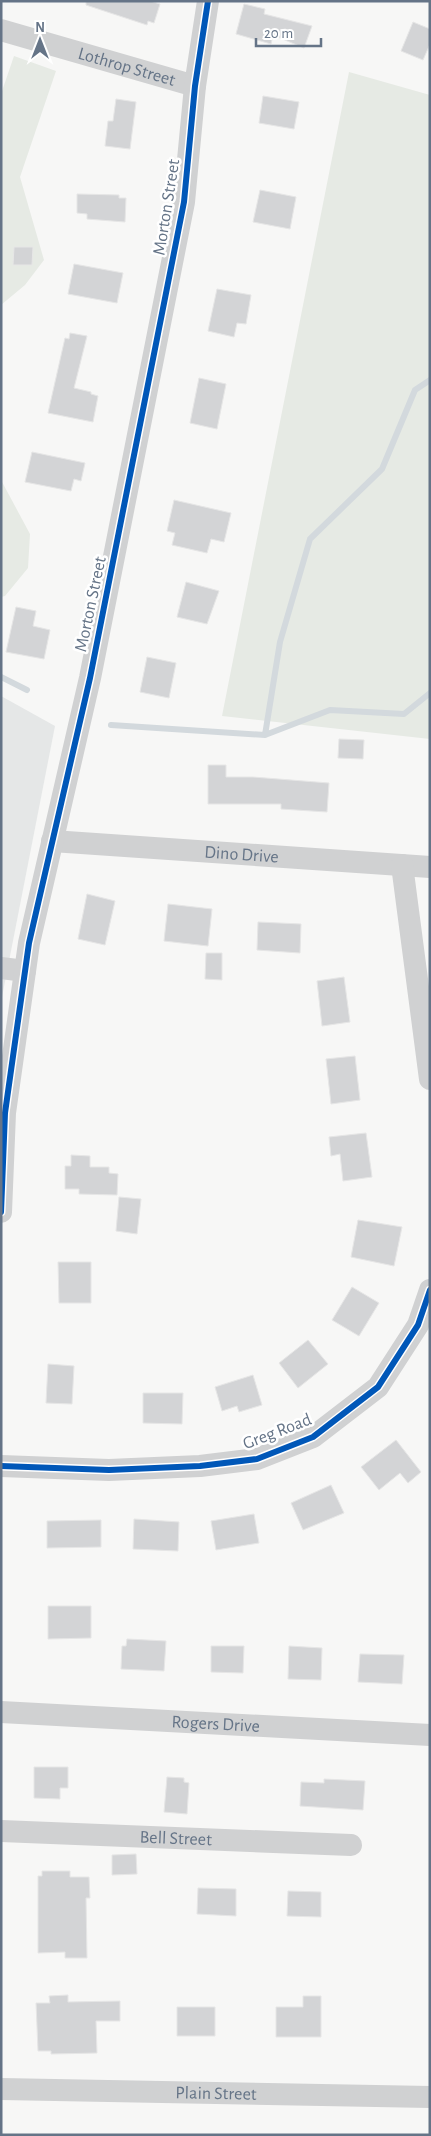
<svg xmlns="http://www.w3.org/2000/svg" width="431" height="2136" font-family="'Alegreya Sans',sans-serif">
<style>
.built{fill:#e5e7e7}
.green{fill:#e6eae4}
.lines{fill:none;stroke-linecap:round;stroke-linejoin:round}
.stream{stroke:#d3d9dd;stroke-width:6}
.building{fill:#d3d4d6;stroke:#e6e6e6}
.minor{stroke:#d0d1d2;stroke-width:22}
.cycleway-casing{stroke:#fff;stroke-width:9}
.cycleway{stroke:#0057b8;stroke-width:6}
.labels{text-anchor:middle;stroke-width:5;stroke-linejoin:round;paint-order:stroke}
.street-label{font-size:18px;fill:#657487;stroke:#fff}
</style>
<rect width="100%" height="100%" fill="#f7f7f6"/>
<!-- built -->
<path class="built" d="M 1,696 L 55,726 L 1,1002 Z"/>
<!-- green -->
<path class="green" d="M 14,56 L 56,71 L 20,177 L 44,260 L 25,285 L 1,305 L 1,94 Z
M 349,72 L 430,95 L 430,739 L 222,716 Z
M 1,480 L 30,534 L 28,568 L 5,596 L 1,597 Z"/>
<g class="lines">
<!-- stream -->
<path class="stream" d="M 1,677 L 27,690
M 111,725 L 265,735 L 330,710 L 404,714 L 430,693
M 265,735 L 280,642 L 310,539 L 382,469 L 415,390 L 430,380"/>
</g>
<!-- building -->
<path class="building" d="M 86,1 L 150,1 L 160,4 L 154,23 L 148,21 L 147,25 L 86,5 Z
M 244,4 L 265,9 L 264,14 L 312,26 L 304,48 L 273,35 L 271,44 L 236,34 Z
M 413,22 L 430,29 L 430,44 L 423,60 L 401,51 Z
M 263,96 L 299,102 L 294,129 L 259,123 Z
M 116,99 L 136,102 L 130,149 L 105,146 L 108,121 L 113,121 Z
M 260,190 L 296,197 L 290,229 L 253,222 Z
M 77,194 L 119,195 L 119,198 L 126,198 L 125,222 L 87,219 L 87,214 L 77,213 Z
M 14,247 L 33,247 L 32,265 L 13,265 Z
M 74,264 L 123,273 L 117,303 L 68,294 Z
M 217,289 L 251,295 L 246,324 L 237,323 L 234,337 L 208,331 Z
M 70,333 L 87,336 L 74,388 L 91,392 L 91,394 L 98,396 L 93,422 L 48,413 L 65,338 L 69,339 Z
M 199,378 L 226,384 L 217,429 L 190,423 Z
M 32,452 L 85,463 L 81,481 L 74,479 L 71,491 L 25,482 Z
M 174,500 L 231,513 L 224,542 L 211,539 L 207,553 L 172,545 L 175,533 L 167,531 Z
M 186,582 L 219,591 L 207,624 L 177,617 Z
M 16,607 L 36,611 L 33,626 L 50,630 L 44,659 L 6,652 Z
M 147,657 L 176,663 L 169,698 L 140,692 Z
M 339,739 L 364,740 L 363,759 L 338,758 Z
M 208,765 L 226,765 L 226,777 L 253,777 L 329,783 L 327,812 L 281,809 L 281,804 L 208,804 Z
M 87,894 L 115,901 L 105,945 L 78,939 Z
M 168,904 L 212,909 L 208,946 L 164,941 Z
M 258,922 L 301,924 L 300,953 L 257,950 Z
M 206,953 L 222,953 L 222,980 L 205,979 Z
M 344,977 L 350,1022 L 322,1026 L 317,981 Z
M 355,1056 L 360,1100 L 331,1104 L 326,1059 Z
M 366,1133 L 372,1177 L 343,1181 L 340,1154 L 331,1156 L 329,1137 Z
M 71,1155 L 90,1156 L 90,1167 L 109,1167 L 109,1173 L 118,1174 L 117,1195 L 79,1194 L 79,1189 L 65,1189 L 65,1166 L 71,1166 Z
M 119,1197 L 141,1199 L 137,1234 L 116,1231 Z
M 358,1220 L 402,1227 L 394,1266 L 351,1257 Z
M 58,1262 L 91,1262 L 91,1303 L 59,1303 Z
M 352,1287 L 379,1303 L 359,1336 L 332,1320 Z
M 308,1340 L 328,1364 L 298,1388 L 279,1363 Z
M 48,1364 L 74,1366 L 72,1404 L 46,1403 Z
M 253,1375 L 262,1405 L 239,1412 L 237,1406 L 222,1411 L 215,1387 Z
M 143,1393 L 183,1393 L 182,1424 L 143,1423 Z
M 396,1440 L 421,1472 L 408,1483 L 400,1473 L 379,1490 L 361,1467 Z
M 331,1485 L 344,1513 L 303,1530 L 291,1503 Z
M 254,1514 L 259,1543 L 216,1550 L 211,1521 Z
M 134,1519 L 179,1522 L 178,1551 L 133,1549 Z
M 101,1520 L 101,1547 L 47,1548 L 47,1521 Z
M 48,1606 L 91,1606 L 91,1638 L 48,1639 Z
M 127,1639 L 166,1641 L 164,1671 L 121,1669 L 122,1646 L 126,1646 Z
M 211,1646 L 244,1646 L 243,1673 L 211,1672 Z
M 289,1646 L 322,1648 L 321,1680 L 288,1679 Z
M 360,1654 L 404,1655 L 402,1684 L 358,1682 Z
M 34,1767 L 68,1767 L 68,1788 L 60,1788 L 60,1799 L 34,1798 Z
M 167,1777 L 184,1778 L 184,1782 L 189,1783 L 187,1814 L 164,1812 Z
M 324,1779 L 365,1781 L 363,1810 L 300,1806 L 301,1782 L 324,1783 Z
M 136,1854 L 137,1874 L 112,1875 L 112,1855 Z
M 42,1871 L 70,1871 L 70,1877 L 89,1877 L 90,1898 L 86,1898 L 87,1958 L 65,1958 L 65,1952 L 38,1953 L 38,1876 L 42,1876 Z
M 198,1888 L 236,1889 L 236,1916 L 197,1914 Z
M 288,1891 L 321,1892 L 321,1917 L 287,1916 Z
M 68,1995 L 68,2002 L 120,2001 L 120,2021 L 96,2021 L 97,2053 L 51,2054 L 51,2051 L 38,2051 L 36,2003 L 50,2003 L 49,1996 Z
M 303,1996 L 321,1996 L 321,2037 L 276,2037 L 276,2007 L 303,2007 Z
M 177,2007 L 215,2007 L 215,2036 L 177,2036 Z"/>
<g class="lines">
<!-- minor -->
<g class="minor">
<path id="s1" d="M 1,30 L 195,86"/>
<path id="s2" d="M 52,841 L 430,867"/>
<path d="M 402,865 L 430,1079"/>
<path d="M 1,968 L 25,971"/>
<path d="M 1,1212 L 5,1113 L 29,943 L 90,678 L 184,202 L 195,86 L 208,1"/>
<path d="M 1,1466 L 109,1470 L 200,1466 L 257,1459 L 313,1437 L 378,1387 L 418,1325 L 430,1290"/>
<path id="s3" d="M 1,1712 L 430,1735"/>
<path id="s4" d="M 1,1831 L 351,1845"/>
<path id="s5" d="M 1,2089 L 430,2097"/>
</g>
<defs>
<path id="cycleway" d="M 1,1212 L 5,1113 L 29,943 L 90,678 L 184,202 L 195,86 L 208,1
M 1,1466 L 109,1470 L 200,1466 L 257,1459 L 313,1437 L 378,1387 L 418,1325 L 430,1290"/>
</defs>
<!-- cycleway casing -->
<use href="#cycleway" class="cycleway-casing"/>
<!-- cycleway -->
<use href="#cycleway" class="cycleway"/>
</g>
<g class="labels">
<!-- street labels -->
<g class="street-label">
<text dy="6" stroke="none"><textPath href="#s1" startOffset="131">Lothrop Street</textPath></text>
<text transform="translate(166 207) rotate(-81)" y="6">Morton Street</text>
<text transform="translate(90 604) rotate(-78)" y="6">Morton Street</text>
<text dy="6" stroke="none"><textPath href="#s2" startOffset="190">Dino Drive</textPath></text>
<text transform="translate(277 1431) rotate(-21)" y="6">Greg Road</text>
<text dy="6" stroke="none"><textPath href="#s3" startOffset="215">Rogers Drive</textPath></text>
<text dy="6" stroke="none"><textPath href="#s4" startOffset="175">Bell Street</textPath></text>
<text dy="6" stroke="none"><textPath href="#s5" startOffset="215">Plain Street</textPath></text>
</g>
</g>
<!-- border -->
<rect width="431" height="2136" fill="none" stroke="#657487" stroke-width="5"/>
<!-- north arrow -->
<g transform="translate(40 40)" stroke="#ffffff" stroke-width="4" paint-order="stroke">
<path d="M0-4L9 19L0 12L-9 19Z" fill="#657487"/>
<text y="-8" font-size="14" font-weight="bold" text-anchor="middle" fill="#657487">N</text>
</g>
<!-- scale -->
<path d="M256 38v8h65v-8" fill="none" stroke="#657487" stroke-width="2.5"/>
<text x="264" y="38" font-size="15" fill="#657487" stroke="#ffffff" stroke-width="4" paint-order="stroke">20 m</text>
</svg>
